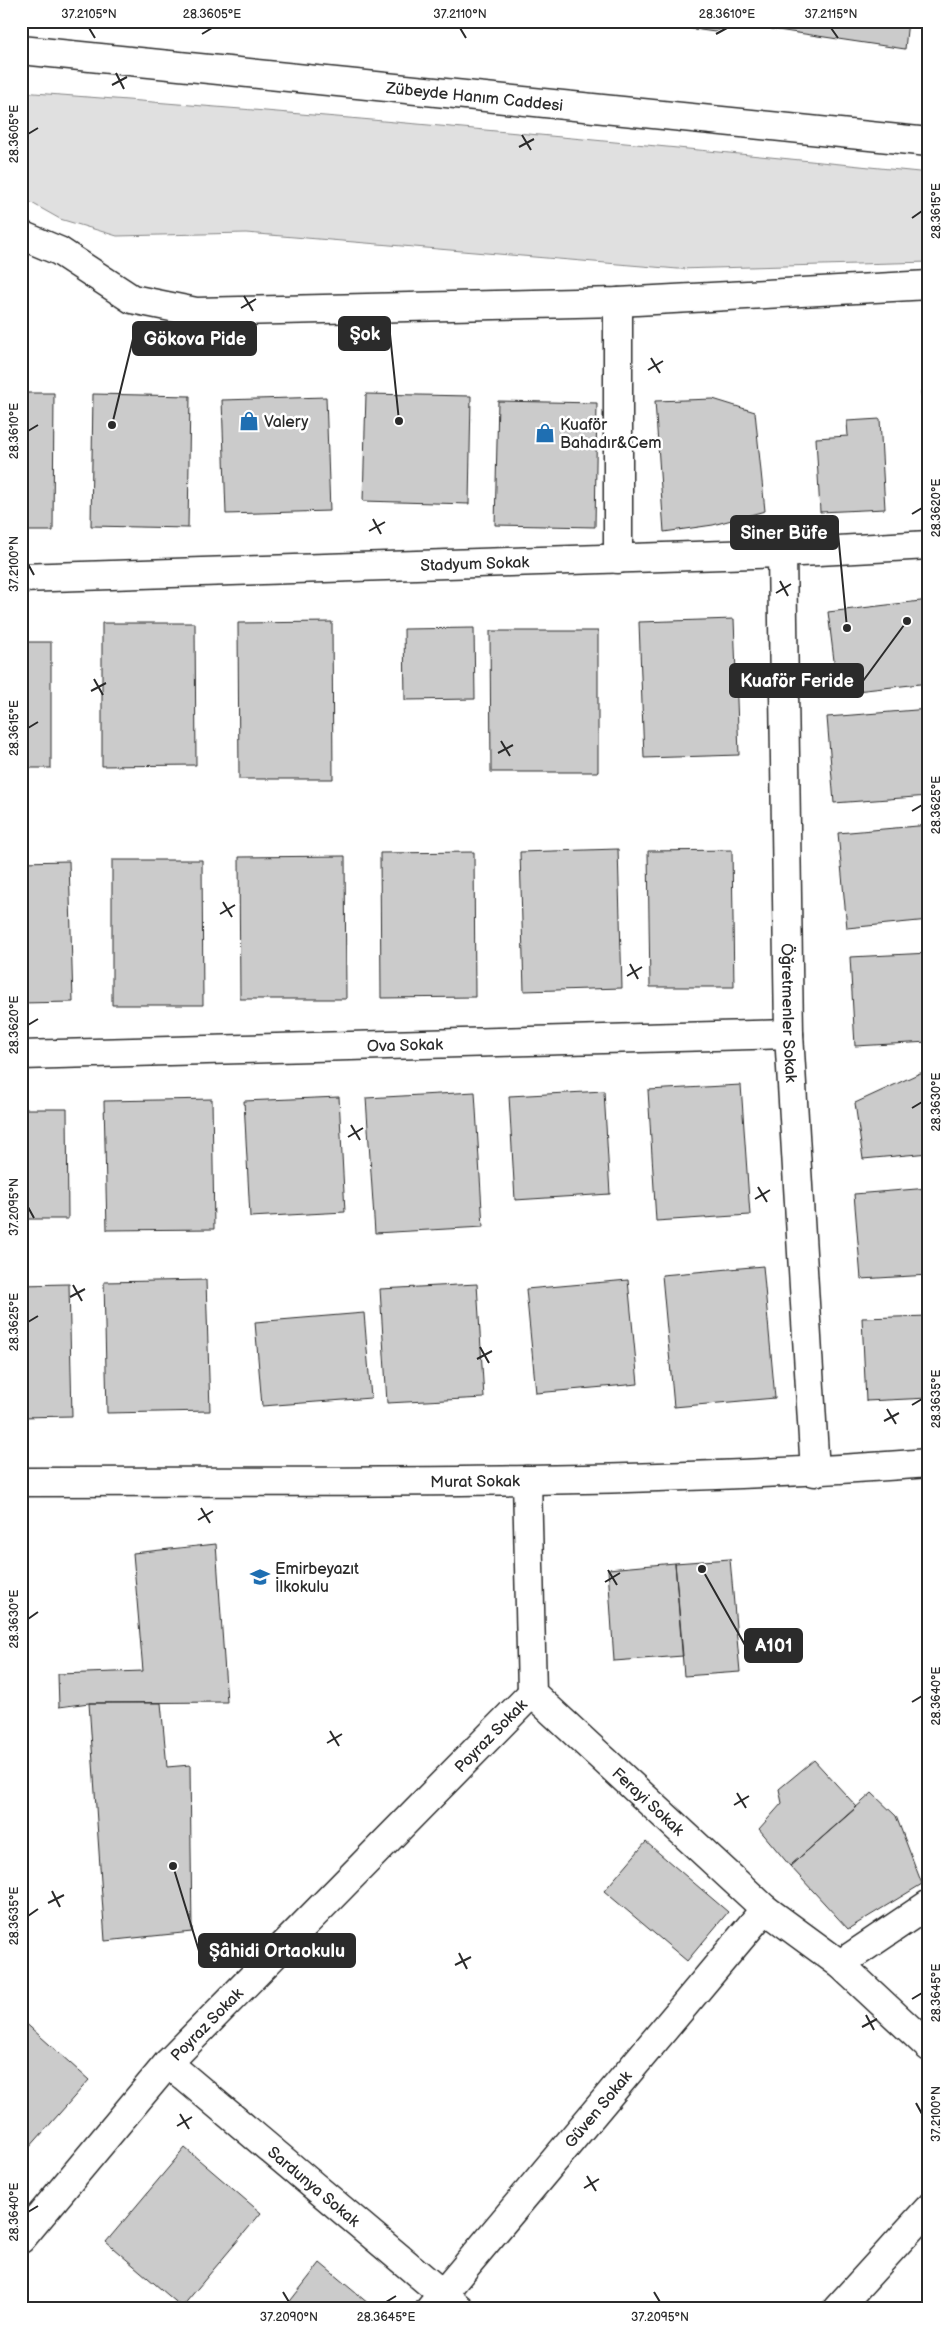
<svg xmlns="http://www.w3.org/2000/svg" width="950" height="2330" font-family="'Balsamiq Sans',sans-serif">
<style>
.green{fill:#e0e0e0;stroke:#868686}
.building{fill:#cbcbcb;stroke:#2b2b2b}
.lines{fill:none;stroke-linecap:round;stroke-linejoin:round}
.minor-casing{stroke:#2b2b2b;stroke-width:31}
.major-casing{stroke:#2b2b2b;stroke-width:31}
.minor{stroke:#fff;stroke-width:28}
.major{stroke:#fff;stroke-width:28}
.ticks{fill:none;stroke:#2b2b2b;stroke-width:2}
.labels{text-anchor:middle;stroke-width:5;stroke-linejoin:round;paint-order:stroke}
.street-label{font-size:16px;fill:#2b2b2b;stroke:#fff}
.poi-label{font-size:16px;fill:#2b2b2b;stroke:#fff;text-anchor:start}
.leader{fill:none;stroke:#2b2b2b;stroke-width:2}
.callout-dot{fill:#2b2b2b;stroke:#fff;stroke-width:2}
.callout{fill:#2b2b2b;stroke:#2b2b2b;stroke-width:2}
.callout-label{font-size:18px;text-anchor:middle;font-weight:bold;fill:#fff}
.neatline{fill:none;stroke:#2b2b2b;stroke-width:2}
.ticks-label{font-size:12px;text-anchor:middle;fill:#2b2b2b}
</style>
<rect width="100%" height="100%" fill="#fff"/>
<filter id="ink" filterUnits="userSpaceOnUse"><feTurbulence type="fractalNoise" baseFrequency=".02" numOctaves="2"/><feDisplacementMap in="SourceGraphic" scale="10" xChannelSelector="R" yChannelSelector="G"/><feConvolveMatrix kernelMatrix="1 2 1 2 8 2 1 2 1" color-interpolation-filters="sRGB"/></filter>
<g filter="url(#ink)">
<!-- green -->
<path class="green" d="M 21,92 C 324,114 627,142 929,173 L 929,262 L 678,269 L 246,233 L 117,236 L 60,219 L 21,197 Z"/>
<!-- building -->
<path class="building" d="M 636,21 L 737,21 L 715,32 Z
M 772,21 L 908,21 L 905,49 L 771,29 Z
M 921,391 L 929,391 L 929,486 Z
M 21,393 L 54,393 L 53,531 L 21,531 Z
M 93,394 L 190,396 L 188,528 L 91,526 Z
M 366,394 L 471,396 L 469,504 L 363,501 Z
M 326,397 L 330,511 L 226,514 L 222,400 Z
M 713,399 L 755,412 L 765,511 L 713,525 L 664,532 L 655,401 Z
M 498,401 L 597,403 L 595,527 L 495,525 Z
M 880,419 L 885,509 L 820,512 L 816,438 L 848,436 L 847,421 Z
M 929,600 L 929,683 L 838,693 L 828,612 Z
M 734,619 L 739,755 L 644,758 L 639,622 Z
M 332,622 L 333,779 L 239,779 L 238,623 Z
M 102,623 L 195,623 L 196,765 L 102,766 Z
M 474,628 L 475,699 L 405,700 L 404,629 Z
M 490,631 L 598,631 L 598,772 L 491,772 Z
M 21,642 L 51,642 L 51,768 L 21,768 Z
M 929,709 L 929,796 L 834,803 L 827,717 Z
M 929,825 L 929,920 L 847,928 L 838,833 Z
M 618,849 L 622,988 L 524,991 L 520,852 Z
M 732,850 L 734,987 L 650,987 L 648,851 Z
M 474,852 L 475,997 L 381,998 L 380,853 Z
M 345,856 L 346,999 L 240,999 L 239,857 Z
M 112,860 L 202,860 L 203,1005 L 112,1005 Z
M 69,861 L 73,1002 L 21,1003 L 21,862 Z
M 929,953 L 929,1042 L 855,1046 L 850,957 Z
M 920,1073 L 929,1073 L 929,1153 L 863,1159 L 855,1103 Z
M 741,1085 L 750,1215 L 656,1221 L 648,1090 Z
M 604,1091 L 610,1194 L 515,1200 L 509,1096 Z
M 475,1092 L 483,1227 L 375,1233 L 366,1098 Z
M 339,1097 L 345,1212 L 250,1217 L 244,1101 Z
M 212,1099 L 214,1229 L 107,1230 L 104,1101 Z
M 21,1109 L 67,1109 L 68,1219 L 21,1219 Z
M 929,1188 L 929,1275 L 861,1279 L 854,1194 Z
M 763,1266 L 775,1398 L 674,1407 L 662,1275 Z
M 206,1280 L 210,1411 L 107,1413 L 104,1282 Z
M 628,1280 L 638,1384 L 536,1393 L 526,1289 Z
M 69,1284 L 72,1416 L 21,1417 L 21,1285 Z
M 477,1284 L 484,1398 L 387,1403 L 380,1289 Z
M 364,1313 L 371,1398 L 262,1406 L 255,1322 Z
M 929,1316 L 929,1398 L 866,1401 L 862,1318 Z
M 216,1544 L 227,1702 L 89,1703 L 59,1707 L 58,1674 L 143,1671 L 133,1553 Z
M 730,1559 L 740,1672 L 684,1676 L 675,1563 Z
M 675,1563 L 683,1656 L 614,1661 L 608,1569 Z
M 89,1703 L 161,1703 L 167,1767 L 190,1765 L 192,1932 L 105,1941 Z
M 814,1760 L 857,1807 L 790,1866 L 759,1829 L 782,1803 L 779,1789 Z
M 872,1793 L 896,1816 L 922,1884 L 848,1929 L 790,1866 Z
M 646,1842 L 728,1912 L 687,1961 L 604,1891 Z
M 21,2019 L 89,2080 L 21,2157 Z
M 185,2148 L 261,2213 L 182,2307 L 106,2242 Z
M 320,2263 L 375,2309 L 284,2309 Z"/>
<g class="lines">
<defs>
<g id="minor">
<path d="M 618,302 L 618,559"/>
<path id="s1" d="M 782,553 L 789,1034 L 815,1472"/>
<path id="s2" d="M 21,578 L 782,553 L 929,545"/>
<path id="s3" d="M 21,1055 L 789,1034"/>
<path id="s4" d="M 527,1480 L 532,1693 L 765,1909 L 840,1964 L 929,2047"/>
<path id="s5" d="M 21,1482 C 324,1481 627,1486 929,1463"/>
<path d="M 840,1964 L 929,1904"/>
<path id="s6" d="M 168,2063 L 460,2309"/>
<path id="s7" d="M 21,2239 L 168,2063 L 532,1693"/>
<path id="s8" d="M 430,2309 L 765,1909"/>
<path d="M 837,2309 L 929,2208"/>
</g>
<g id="major">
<path id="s9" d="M 21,50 L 929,142"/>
<path d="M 21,235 L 59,251 L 132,299 L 196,312 L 618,302 L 929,285"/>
</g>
</defs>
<!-- minor casing -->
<use href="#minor" class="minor-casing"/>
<!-- major casing -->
<use href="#major" class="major-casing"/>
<!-- minor -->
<use href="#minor" class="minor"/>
<!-- major -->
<use href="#major" class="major"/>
</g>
</g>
<!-- ticks -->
<path class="ticks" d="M 89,28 L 95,38M 460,28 L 466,38M 831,28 L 838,38M 202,34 L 212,28M 716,34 L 727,28M 116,73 L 124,89M 112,85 L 127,77M 28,134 L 38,128M 522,135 L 531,150M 519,147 L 534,139M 912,218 L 922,211M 244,296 L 253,311M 241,308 L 256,299M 651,358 L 660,373M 648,370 L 663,361M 28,431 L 38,425M 912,514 L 922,508M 373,519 L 381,534M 369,531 L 385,522M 28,564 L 34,575M 780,581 L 788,596M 776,593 L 791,584M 94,679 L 103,695M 91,691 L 106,683M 28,728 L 38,722M 501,741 L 510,756M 498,753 L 513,745M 912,811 L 922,805M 223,902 L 232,917M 220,914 L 235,905M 630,964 L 638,979M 627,976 L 642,967M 28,1025 L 38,1019M 912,1108 L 922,1102M 351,1125 L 360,1140M 348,1137 L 363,1128M 758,1187 L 767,1202M 755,1199 L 770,1190M 28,1207 L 34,1218M 73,1285 L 82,1301M 70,1297 L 85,1289M 28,1322 L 38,1316M 480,1347 L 489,1363M 477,1359 L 492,1351M 912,1405 L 922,1399M 887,1409 L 896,1424M 884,1421 L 899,1413M 201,1508 L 210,1523M 198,1520 L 213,1511M 608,1570 L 617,1585M 605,1582 L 620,1573M 28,1619 L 38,1612M 912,1702 L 922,1696M 330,1731 L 339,1746M 327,1743 L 342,1734M 737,1793 L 746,1808M 734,1805 L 749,1796M 52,1891 L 60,1907M 48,1903 L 64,1895M 28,1916 L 38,1909M 459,1953 L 467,1969M 455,1965 L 471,1957M 912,1999 L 922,1993M 866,2015 L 874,2030M 862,2027 L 877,2019M 916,2103 L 922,2114M 180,2114 L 189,2129M 177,2126 L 192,2117M 587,2176 L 596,2191M 584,2188 L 599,2179M 28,2212 L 38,2206M 283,2292 L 289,2302M 654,2292 L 660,2302M 386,2302 L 396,2296"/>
<!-- icons -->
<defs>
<symbol id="shop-bare" viewBox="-9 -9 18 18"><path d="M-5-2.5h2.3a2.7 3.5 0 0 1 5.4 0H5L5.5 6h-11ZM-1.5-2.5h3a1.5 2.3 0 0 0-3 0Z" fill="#1f6fb2" stroke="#fff" stroke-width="2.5" paint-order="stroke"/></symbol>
<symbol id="school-bare" viewBox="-9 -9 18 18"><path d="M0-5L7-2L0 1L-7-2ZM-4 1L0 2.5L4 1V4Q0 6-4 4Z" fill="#1f6fb2" stroke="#fff" stroke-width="2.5" paint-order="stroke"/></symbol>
</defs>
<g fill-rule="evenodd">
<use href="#shop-bare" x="235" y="407" width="28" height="28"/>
<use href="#shop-bare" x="531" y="419" width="28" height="28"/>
<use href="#school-bare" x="246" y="1563" width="28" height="28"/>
</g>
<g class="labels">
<!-- street labels -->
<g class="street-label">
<text dy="6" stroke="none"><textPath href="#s9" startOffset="456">Zübeyde Hanım Caddesi</textPath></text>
<text dy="6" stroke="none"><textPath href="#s2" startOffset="454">Stadyum Sokak</textPath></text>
<text dy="6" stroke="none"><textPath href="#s1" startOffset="460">Öğretmenler Sokak</textPath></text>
<text dy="6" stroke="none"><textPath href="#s3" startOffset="384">Ova Sokak</textPath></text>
<text dy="6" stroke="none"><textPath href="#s5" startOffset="454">Murat Sokak</textPath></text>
<text dy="6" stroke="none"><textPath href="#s7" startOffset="689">Poyraz Sokak</textPath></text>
<text dy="6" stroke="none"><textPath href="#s4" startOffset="372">Ferayi Sokak</textPath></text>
<text dy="6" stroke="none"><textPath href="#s7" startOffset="284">Poyraz Sokak</textPath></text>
<text dy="6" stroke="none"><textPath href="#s8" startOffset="261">Güven Sokak</textPath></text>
<text dy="6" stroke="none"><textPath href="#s6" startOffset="191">Sardunya Sokak</textPath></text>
</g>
<!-- poi labels -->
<g class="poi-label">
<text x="264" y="427">Valery</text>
<text x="560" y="430">Kuaför<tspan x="560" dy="18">Bahadır&amp;Cem</tspan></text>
<text x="275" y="1574">Emirbeyazıt<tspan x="275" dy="18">İlkokulu</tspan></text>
</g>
</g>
<!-- callouts -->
<path class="leader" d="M399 421L390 334M112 425L133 339M847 628L838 533M907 621L863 681M702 1569L745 1645M173 1866L199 1951"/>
<g class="callout-dot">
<circle cx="399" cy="421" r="5"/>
<circle cx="112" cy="425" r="5"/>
<circle cx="847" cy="628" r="5"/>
<circle cx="907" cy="621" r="5"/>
<circle cx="702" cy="1569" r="5"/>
<circle cx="173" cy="1866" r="5"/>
</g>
<g class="callout">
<rect x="339" y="317" width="51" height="33" rx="5"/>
<rect x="133" y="322" width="123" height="33" rx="5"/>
<rect x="731" y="516" width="107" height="33" rx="5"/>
<rect x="730" y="664" width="133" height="33" rx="5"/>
<rect x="745" y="1629" width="57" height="33" rx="5"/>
<rect x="199" y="1934" width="156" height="33" rx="5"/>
</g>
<g class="callout-label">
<text x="365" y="340">Şok</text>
<text x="195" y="345">Gökova Pide</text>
<text x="784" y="539">Siner Büfe</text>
<text x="797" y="687">Kuaför Feride</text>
<text x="774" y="1652">A101</text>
<text x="277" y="1957">Şâhidi Ortaokulu</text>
</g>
<!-- margin -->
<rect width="950" height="2330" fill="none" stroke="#fff" stroke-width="55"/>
<rect x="28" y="28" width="894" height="2274" class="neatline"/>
<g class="ticks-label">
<text x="89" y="18">37.2105°N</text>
<text x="212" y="18">28.3605°E</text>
<text x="460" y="18">37.2110°N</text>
<text x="727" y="18">28.3610°E</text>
<text x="831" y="18">37.2115°N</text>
<text transform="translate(14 134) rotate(-90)" y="4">28.3605°E</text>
<text transform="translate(936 211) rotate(-90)" y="4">28.3615°E</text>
<text transform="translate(14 431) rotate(-90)" y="4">28.3610°E</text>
<text transform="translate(936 508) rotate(-90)" y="4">28.3620°E</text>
<text transform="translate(14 564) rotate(-90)" y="4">37.2100°N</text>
<text transform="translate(14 728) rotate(-90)" y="4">28.3615°E</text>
<text transform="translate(936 805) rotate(-90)" y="4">28.3625°E</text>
<text transform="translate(14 1025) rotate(-90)" y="4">28.3620°E</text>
<text transform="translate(936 1102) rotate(-90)" y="4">28.3630°E</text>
<text transform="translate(14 1207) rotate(-90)" y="4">37.2095°N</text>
<text transform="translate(14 1322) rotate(-90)" y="4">28.3625°E</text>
<text transform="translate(936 1399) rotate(-90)" y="4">28.3635°E</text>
<text transform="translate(14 1619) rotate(-90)" y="4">28.3630°E</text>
<text transform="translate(936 1696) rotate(-90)" y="4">28.3640°E</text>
<text transform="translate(14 1916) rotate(-90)" y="4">28.3635°E</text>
<text transform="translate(936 1993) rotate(-90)" y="4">28.3645°E</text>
<text transform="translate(936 2114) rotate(-90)" y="4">37.2100°N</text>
<text transform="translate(14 2212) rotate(-90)" y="4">28.3640°E</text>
<text x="289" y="2321">37.2090°N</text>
<text x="386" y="2321">28.3645°E</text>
<text x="660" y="2321">37.2095°N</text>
</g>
</svg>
